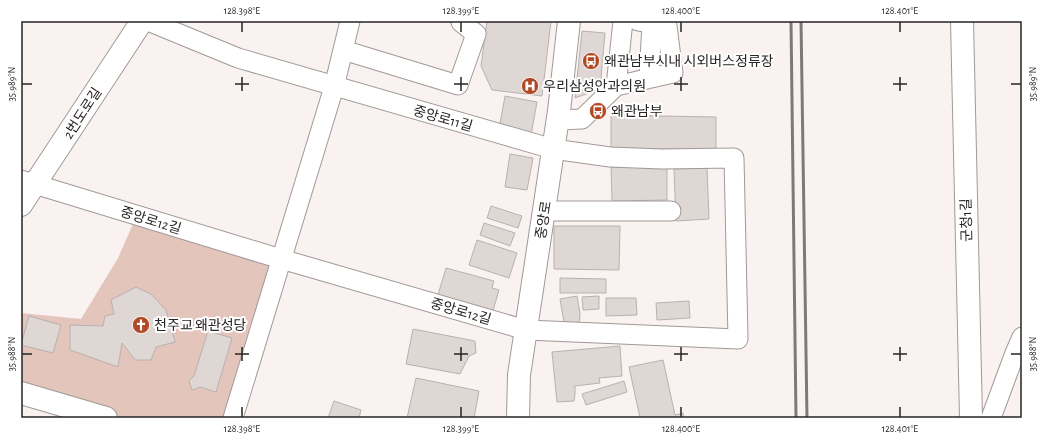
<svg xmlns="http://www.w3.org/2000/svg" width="1043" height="439" font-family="'Alegreya Sans','Noto Sans KR',sans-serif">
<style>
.green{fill:#e3c5bc}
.building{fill:#ded7d4;stroke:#b8b1af}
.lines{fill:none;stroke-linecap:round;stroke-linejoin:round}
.minor-casing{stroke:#a09997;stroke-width:21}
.tertiary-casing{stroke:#a09997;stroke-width:24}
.secondary-casing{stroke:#a09997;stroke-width:24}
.minor{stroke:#fff;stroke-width:19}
.tertiary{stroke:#fff;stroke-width:22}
.secondary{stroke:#fff;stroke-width:22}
.rail{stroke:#7e7978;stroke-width:3}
.ticks{fill:none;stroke:#272423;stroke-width:1.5}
.labels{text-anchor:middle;stroke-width:4;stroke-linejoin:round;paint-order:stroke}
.poi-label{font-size:14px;fill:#272423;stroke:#fff;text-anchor:start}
.street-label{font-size:14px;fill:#272423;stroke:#fff}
.neatline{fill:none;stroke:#272423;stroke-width:1.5}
.ticks-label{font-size:10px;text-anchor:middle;fill:#272423}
</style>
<rect width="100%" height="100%" fill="#faf2f0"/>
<!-- green -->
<path class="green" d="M 137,215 L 281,259 L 233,418 L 106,418 L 21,393 L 21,313 L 81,319 L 118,258 Z"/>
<!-- building -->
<path class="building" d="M 487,21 L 551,21 L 542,96 L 492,90 L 481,66 Z
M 582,31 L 605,33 L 600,89 L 575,98 Z
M 505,96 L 537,102 L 531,135 L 499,129 Z
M 611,115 L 716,117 L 716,150 L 611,148 Z
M 510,154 L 533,158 L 527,190 L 505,187 Z
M 611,167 L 667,167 L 667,200 L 612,201 Z
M 707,168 L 709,219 L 676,221 L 674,169 Z
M 491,206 L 522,216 L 518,228 L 487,218 Z
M 484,223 L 515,233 L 510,246 L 480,235 Z
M 554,226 L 620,226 L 619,270 L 554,269 Z
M 477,240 L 517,253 L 509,278 L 469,265 Z
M 446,268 L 494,281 L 492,288 L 499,290 L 492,314 L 437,298 Z
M 560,278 L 606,279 L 606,293 L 560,293 Z
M 136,287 L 151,294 L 166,310 L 175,342 L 156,347 L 151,360 L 135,360 L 122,343 L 118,367 L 70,350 L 70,325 L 103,326 L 105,316 L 114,314 L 111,300 Z
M 577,296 L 580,313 L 579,330 L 565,328 L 560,299 Z
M 599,296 L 599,309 L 583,310 L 582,297 Z
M 606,298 L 636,298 L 637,315 L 606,316 Z
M 689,301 L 690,318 L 657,320 L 656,303 Z
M 29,316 L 61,325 L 53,353 L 21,345 Z
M 413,329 L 475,341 L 476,353 L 469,356 L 460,374 L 406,364 Z
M 208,331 L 232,338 L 216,392 L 200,387 L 192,390 L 189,381 L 194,376 Z
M 620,346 L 622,376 L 599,378 L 600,383 L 575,386 L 575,394 L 574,401 L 557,402 L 552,352 Z
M 663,360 L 675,415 L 683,413 L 684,418 L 640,418 L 629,367 Z
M 416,378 L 479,391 L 474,418 L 407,418 Z
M 624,381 L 627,392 L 586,405 L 582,394 Z
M 334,401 L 361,410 L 359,418 L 328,418 Z"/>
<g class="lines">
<defs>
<path id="minor" d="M 343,50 L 458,85 L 476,34 L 461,22 L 462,21
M 649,78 L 652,23
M 616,86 L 673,73 L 667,26 L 638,21
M 558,120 L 582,119 L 616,86 L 623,21
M 21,180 L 281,259 L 526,330 L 738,339 L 734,158 L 662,159 L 610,157 L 553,149 L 238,58 L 148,21
M 544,211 L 671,211
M 233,418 L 334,87 L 350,21
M 991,418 L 1015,353 L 1022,337"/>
<path id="tertiary" d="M 962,21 L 971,418
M 21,205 L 142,21
M 518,418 L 519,375 L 559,111 L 569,21"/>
<path id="secondary" d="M 21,393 L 106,418"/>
</defs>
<!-- minor casing -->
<use href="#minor" class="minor-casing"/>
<!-- tertiary casing -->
<use href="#tertiary" class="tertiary-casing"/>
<!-- secondary casing -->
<use href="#secondary" class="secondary-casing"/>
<!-- minor -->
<use href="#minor" class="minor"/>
<!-- tertiary -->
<use href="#tertiary" class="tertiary"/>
<!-- secondary -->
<use href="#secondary" class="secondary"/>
<!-- rail -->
<path class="rail" d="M 791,21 L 796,418
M 801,21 L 807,418"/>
</g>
<!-- ticks -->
<path class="ticks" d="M 242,22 L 242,32M 461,22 L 461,32M 681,22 L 681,32M 900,22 L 900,32M 242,77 L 242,91M 461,77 L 461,91M 681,77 L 681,91M 900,77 L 900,91M 22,84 L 32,84M 235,84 L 249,84M 454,84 L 468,84M 674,84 L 688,84M 893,84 L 907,84M 1011,84 L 1021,84M 242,347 L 242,361M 461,347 L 461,361M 681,347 L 681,361M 900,347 L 900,361M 22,354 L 32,354M 235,354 L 249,354M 454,354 L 468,354M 674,354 L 688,354M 893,354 L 907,354M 1011,354 L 1021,354M 242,407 L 242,417M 461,407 L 461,417M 681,407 L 681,417M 900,407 L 900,417"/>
<!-- icons -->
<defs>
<symbol id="bus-disc" viewBox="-11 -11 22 22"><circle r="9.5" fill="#b14927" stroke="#fff"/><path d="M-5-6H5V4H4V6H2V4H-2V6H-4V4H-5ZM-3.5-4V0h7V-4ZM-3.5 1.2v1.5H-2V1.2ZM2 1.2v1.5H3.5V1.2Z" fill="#fff"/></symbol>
<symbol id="hospital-disc" viewBox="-11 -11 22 22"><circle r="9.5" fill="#b14927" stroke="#fff"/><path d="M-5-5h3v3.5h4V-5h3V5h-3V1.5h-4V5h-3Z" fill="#fff"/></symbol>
<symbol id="church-disc" viewBox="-11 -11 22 22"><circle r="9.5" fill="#b14927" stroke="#fff"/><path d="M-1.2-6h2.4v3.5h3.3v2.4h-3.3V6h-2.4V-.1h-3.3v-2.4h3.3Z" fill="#fff"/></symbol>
</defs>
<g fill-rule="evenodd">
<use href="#bus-disc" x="581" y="51" width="20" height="20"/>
<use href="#hospital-disc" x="520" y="76" width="20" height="20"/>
<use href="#bus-disc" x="588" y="101" width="20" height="20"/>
<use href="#church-disc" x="131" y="315" width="20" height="20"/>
</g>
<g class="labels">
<!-- poi labels -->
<g class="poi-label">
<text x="604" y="66">왜관남부시내 시외버스정류장</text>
<text x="543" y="91">우리삼성안과의원</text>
<text x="611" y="116">왜관남부</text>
<text x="154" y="330">천주교 왜관성당</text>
</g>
<!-- street labels -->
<g class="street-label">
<text transform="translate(82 113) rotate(-57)" y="5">2번도로길</text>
<text transform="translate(443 118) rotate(16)" y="5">중앙로11길</text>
<text transform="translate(151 220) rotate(17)" y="5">중앙로12길</text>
<text transform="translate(543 220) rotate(-81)" y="5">중앙로</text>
<text transform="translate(966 220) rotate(-91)" y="5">군청1길</text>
<text transform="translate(461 311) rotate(16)" y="5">중앙로12길</text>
</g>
</g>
<!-- border -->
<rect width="1043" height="439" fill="none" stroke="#ffffff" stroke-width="44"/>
<rect x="22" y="22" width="999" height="395" class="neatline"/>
<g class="ticks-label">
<text x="242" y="14">128.398°E</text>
<text x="461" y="14">128.399°E</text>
<text x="681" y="14">128.400°E</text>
<text x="900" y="14">128.401°E</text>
<text transform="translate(11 84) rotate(-90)" y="4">35.989°N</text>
<text transform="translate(1032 84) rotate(-90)" y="4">35.989°N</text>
<text transform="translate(11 354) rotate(-90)" y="4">35.988°N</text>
<text transform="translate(1032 354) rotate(-90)" y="4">35.988°N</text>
<text x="242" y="432">128.398°E</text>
<text x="461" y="432">128.399°E</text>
<text x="681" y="432">128.400°E</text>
<text x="900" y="432">128.401°E</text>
</g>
</svg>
